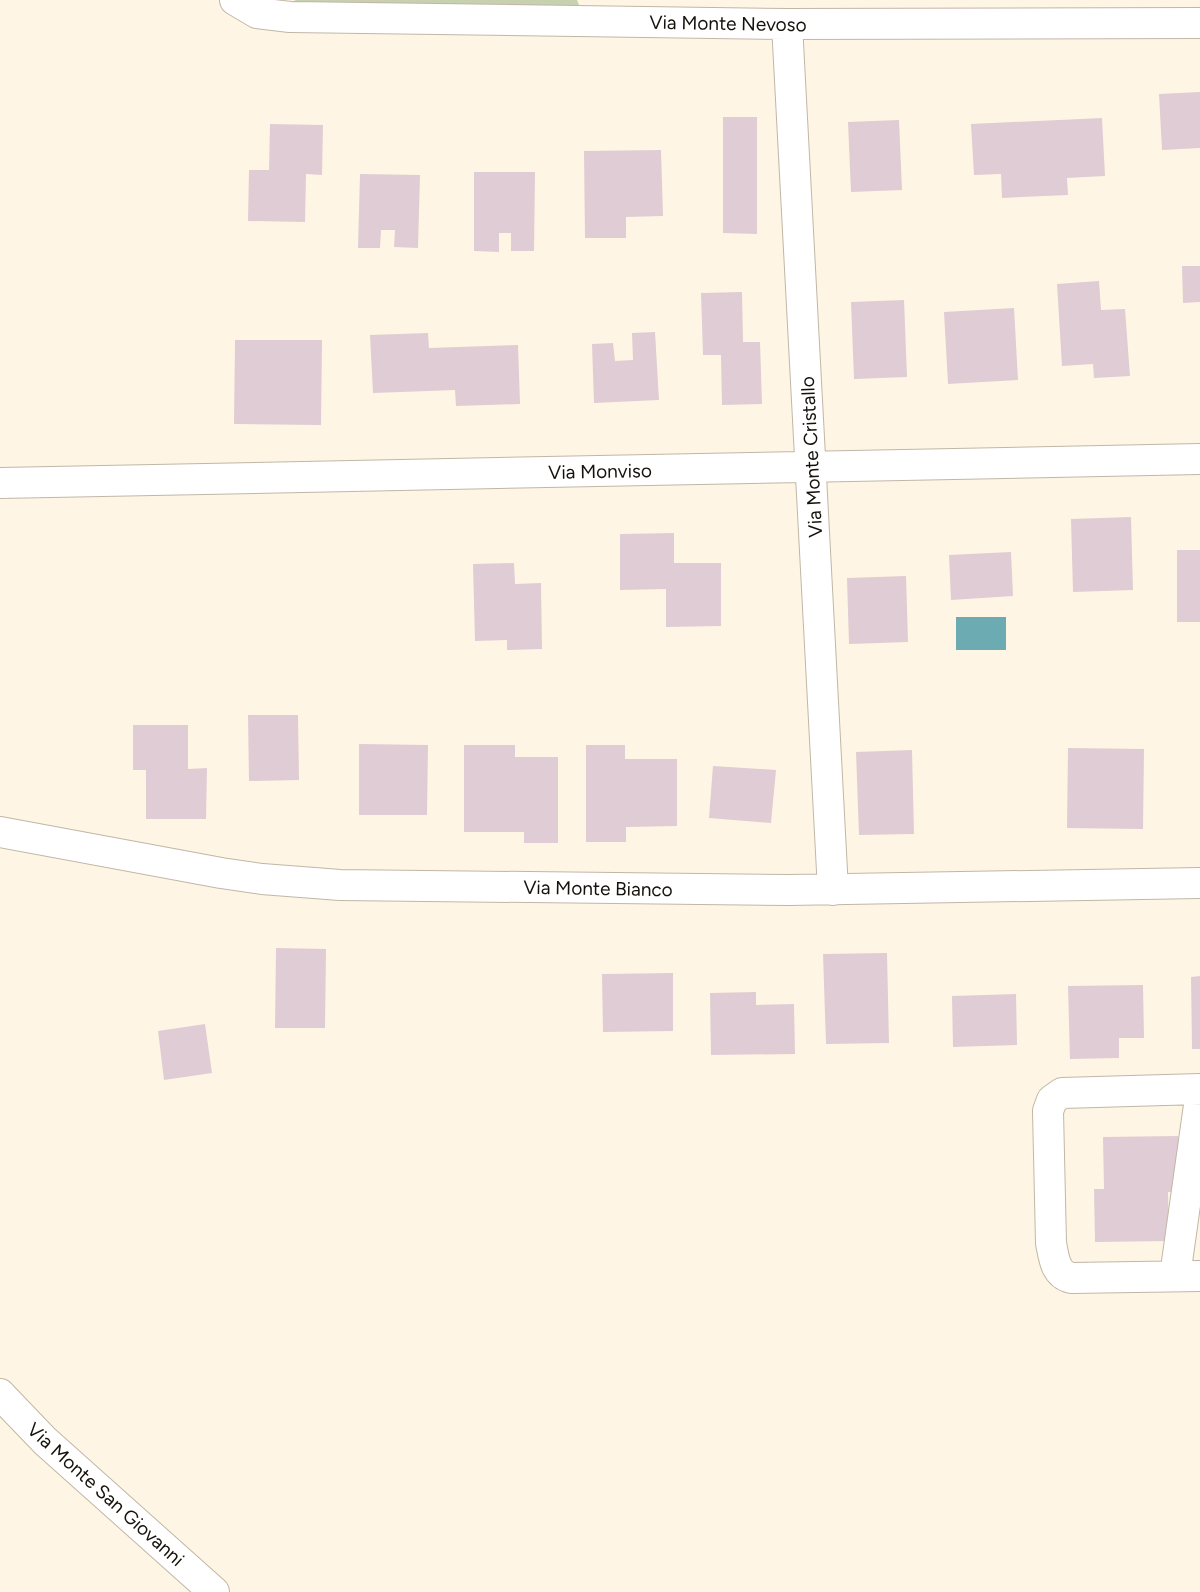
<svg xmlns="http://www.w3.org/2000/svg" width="1200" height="1592" font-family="Figtree,sans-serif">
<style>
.green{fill:#c8d1af}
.water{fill:#6babb1}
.building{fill:#e0ccd4}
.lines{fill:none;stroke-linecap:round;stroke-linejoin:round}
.minor-casing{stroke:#c0b7a7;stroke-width:32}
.minor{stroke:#fff;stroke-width:30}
.labels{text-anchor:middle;stroke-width:6;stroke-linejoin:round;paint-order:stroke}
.street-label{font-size:19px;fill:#15110c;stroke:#fff}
</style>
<rect width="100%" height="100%" fill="#fff5e4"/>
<!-- green -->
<path class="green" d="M 296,0 L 577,0 L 582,12 L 287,4 Z"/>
<!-- water -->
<path class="water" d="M 956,617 L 1006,617 L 1006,650 L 956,650 Z"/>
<!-- building -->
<path class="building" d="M 1200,92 L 1200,148 L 1162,150 L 1159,94 Z
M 723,117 L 757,117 L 757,234 L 723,233 Z
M 1102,118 L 1105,176 L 1067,178 L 1068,195 L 1002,198 L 1001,174 L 974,175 L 971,124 Z
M 899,120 L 902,190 L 851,192 L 848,122 Z
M 270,124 L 323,125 L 322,175 L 306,174 L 305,222 L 248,221 L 249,170 L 269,170 Z
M 661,150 L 663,216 L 626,217 L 626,238 L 585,238 L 584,151 Z
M 474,172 L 535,172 L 534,251 L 511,251 L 511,233 L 499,233 L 499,252 L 474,251 Z
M 360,174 L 420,175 L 418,248 L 394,247 L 395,230 L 381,230 L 380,248 L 358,248 Z
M 1182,266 L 1200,266 L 1200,302 L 1183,303 Z
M 1099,281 L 1101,310 L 1125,309 L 1130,376 L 1094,378 L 1093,364 L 1062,366 L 1057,284 Z
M 742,292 L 743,342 L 760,342 L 762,404 L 722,405 L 721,355 L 703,355 L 701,293 Z
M 904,300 L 907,377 L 854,379 L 851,302 Z
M 1014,308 L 1018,380 L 948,384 L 944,312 Z
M 655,332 L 659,400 L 594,403 L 592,344 L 613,343 L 615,361 L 633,360 L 632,333 Z
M 428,333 L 429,348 L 518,345 L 520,404 L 456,406 L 455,390 L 373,393 L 370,335 Z
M 235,340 L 322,340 L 321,425 L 234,424 Z
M 1131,517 L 1133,590 L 1073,592 L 1071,519 Z
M 674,533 L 674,563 L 721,563 L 721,626 L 666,627 L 666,589 L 620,590 L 620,534 Z
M 1177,550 L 1200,550 L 1200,622 L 1177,622 Z
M 1011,552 L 1013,596 L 951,600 L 949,555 Z
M 514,563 L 515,584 L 541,583 L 542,649 L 507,650 L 507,640 L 475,641 L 473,564 Z
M 906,576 L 908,642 L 849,644 L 847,578 Z
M 248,715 L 298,715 L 299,780 L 249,781 Z
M 133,725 L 188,725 L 188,769 L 207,768 L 206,819 L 146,819 L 146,770 L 133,770 Z
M 359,744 L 428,745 L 427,815 L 359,815 Z
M 464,745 L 515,745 L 515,757 L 558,757 L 558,843 L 524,843 L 524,832 L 464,832 Z
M 586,745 L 625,745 L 625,759 L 677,759 L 677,826 L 626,827 L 626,842 L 586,842 Z
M 1068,748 L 1144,749 L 1143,829 L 1067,828 Z
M 912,750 L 914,834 L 859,835 L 856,752 Z
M 713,766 L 776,770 L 771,823 L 709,818 Z
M 276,948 L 326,949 L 325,1028 L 275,1028 Z
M 887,953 L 889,1043 L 826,1044 L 823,954 Z
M 673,973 L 673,1031 L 603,1032 L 602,974 Z
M 1200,976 L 1200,1049 L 1192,1049 L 1191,977 Z
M 1143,985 L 1144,1038 L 1119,1038 L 1119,1058 L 1070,1059 L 1068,986 Z
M 756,992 L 756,1005 L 794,1004 L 795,1054 L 711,1055 L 710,993 Z
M 1016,994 L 1017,1045 L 953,1047 L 952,996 Z
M 205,1024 L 212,1073 L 164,1080 L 158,1031 Z
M 1178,1136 L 1180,1192 L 1168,1192 L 1169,1241 L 1095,1242 L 1094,1189 L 1104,1189 L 1103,1137 Z"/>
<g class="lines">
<defs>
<path id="minor" d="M 235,0 L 257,13 L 290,17 L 787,24 L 1200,23
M 787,24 L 833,890
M 0,483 L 1200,459
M 0,832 L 221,873 L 262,879 L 340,885 L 789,890 L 1200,883
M 1200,1089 L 1062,1093 L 1052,1100 L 1048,1111 L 1051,1243 C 1054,1258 1055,1274 1071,1278 L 1200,1276
M 1175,1276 L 1200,1098
M 0,1394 L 45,1441 L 214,1592"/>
</defs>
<!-- minor casing -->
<use href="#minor" class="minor-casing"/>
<!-- minor -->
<use href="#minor" class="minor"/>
</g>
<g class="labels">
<!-- street labels -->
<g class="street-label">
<text transform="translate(728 23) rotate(1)" y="7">Via Monte Nevoso</text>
<text transform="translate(811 457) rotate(-93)" y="7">Via Monte Cristallo</text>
<text transform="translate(600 471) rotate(-1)" y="7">Via Monviso</text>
<text transform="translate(598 888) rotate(1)" y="7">Via Monte Bianco</text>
<text transform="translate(106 1494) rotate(42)" y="7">Via Monte San Giovanni</text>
</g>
</g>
</svg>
